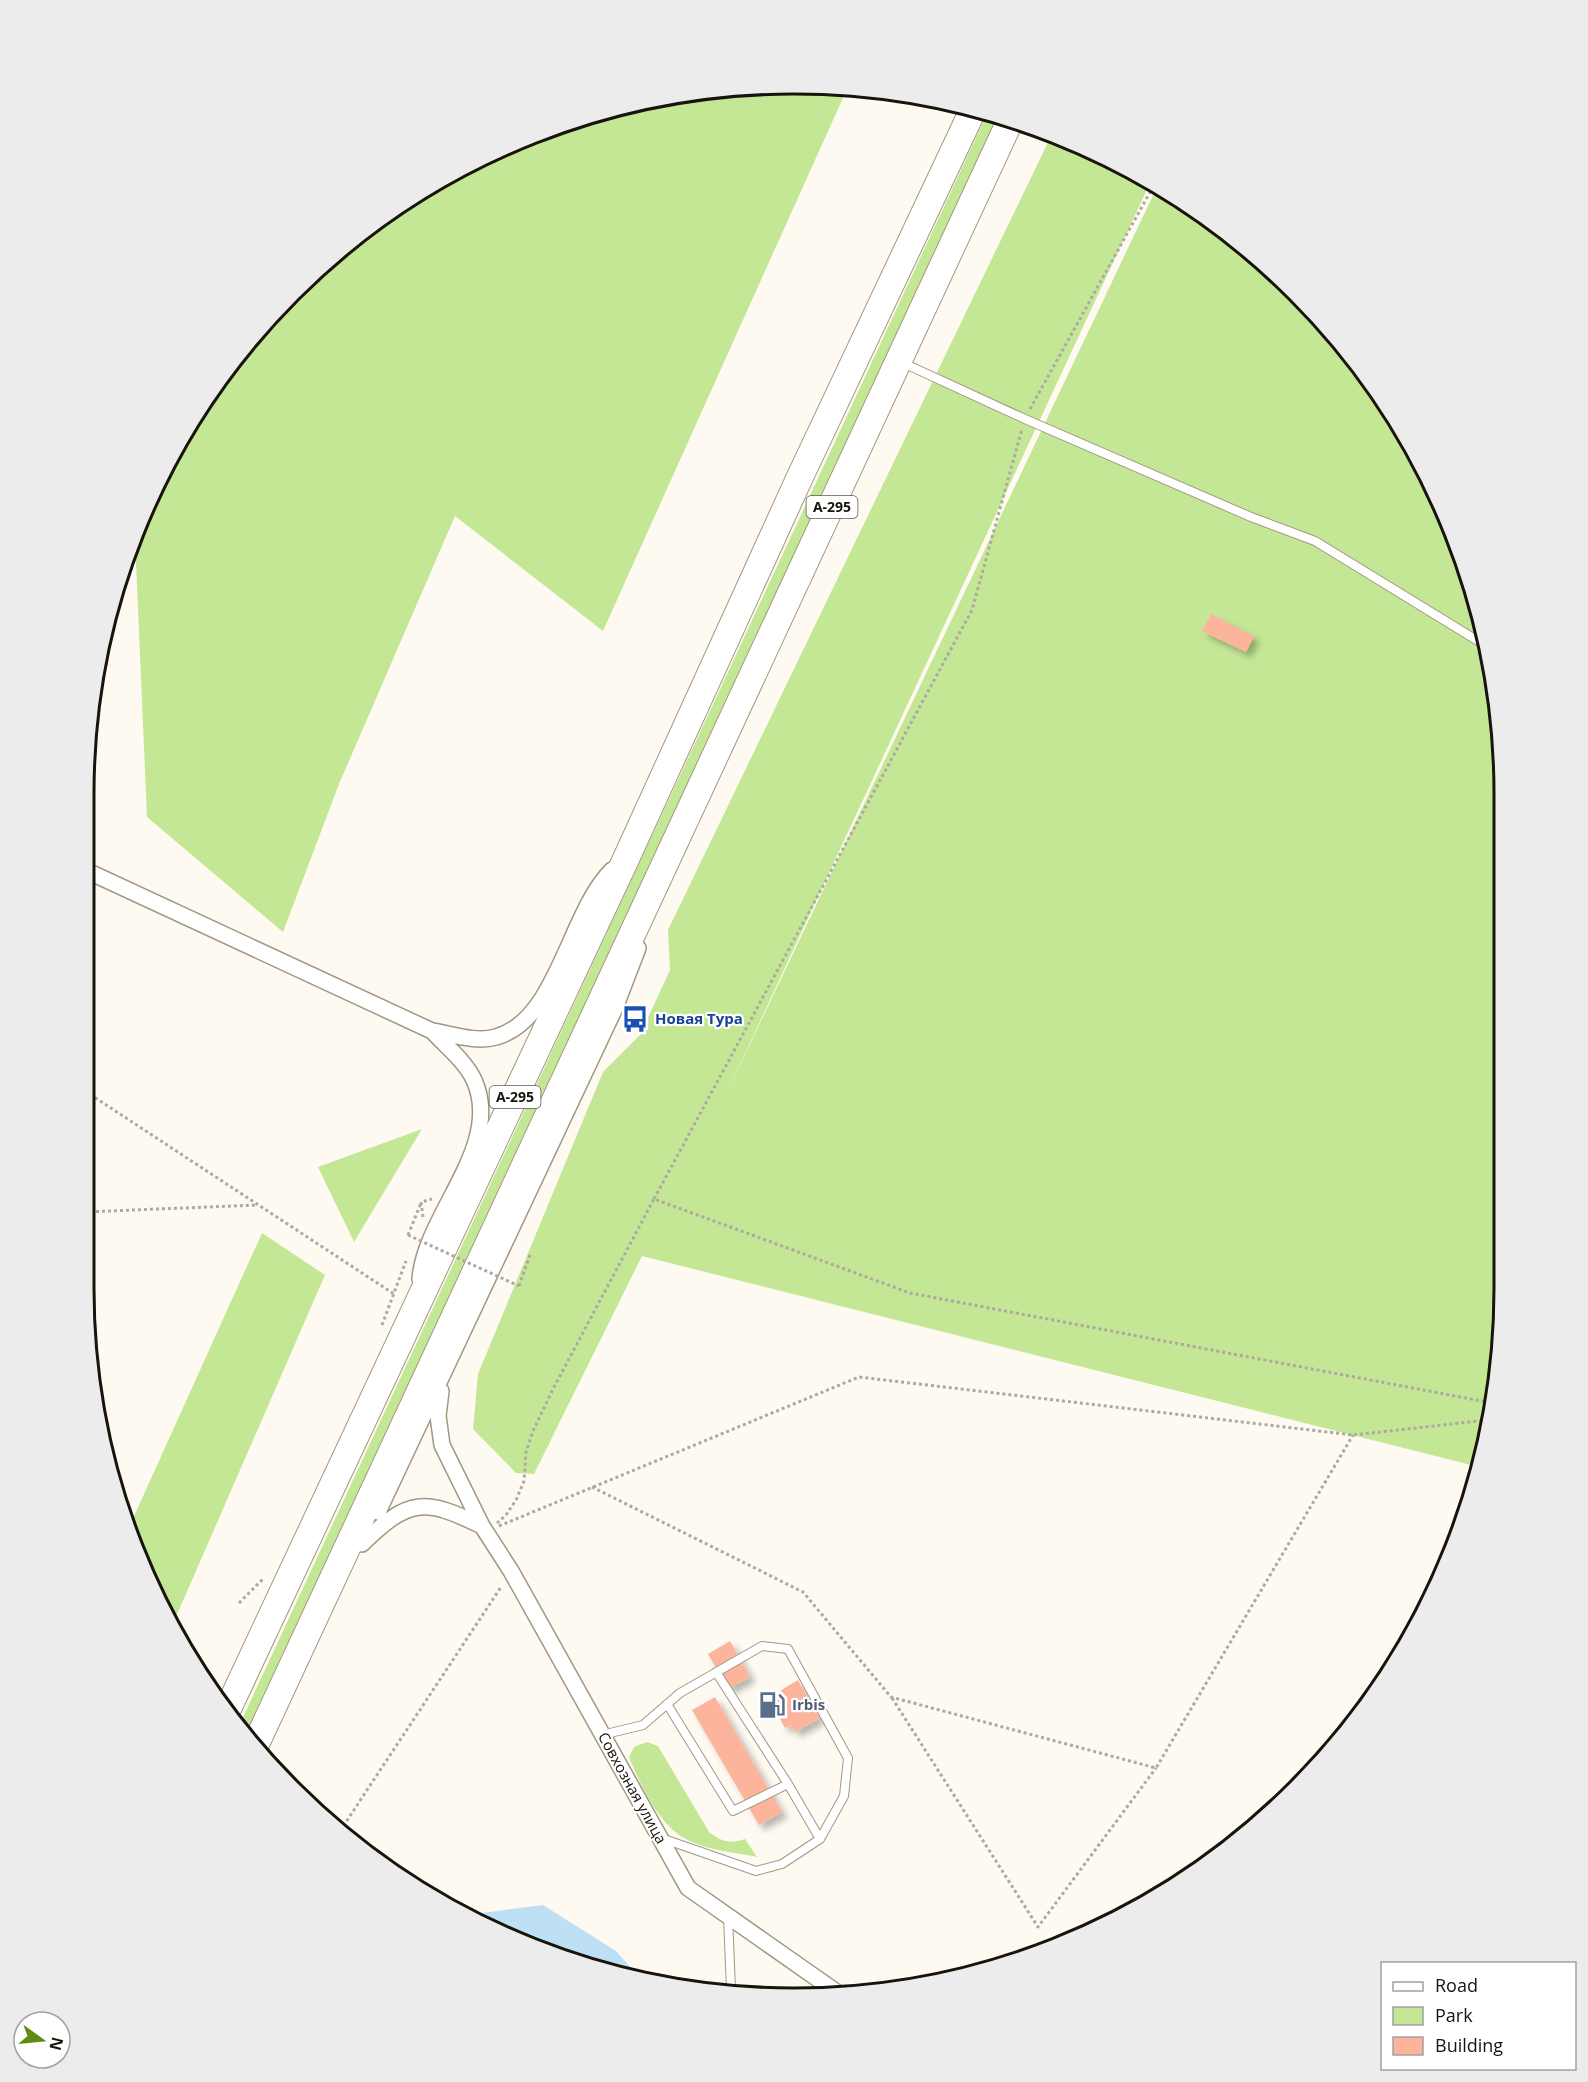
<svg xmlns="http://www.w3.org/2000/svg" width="1588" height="2082" font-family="'Open Sans',sans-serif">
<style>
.green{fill:#c4e795}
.water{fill:#bee0f5}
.building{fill:#fdb49c;filter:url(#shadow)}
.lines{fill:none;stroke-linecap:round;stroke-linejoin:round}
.service-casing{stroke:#a09882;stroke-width:10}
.minor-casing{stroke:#a09882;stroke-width:18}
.trunk-casing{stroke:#a09882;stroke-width:28}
.path{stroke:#ada9a1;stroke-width:3;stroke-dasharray:3 3;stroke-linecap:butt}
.service{stroke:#fff;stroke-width:8}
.minor{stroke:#fff;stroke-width:15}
.trunk{stroke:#fff;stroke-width:26}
.path-bridge{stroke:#ada9a1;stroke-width:3;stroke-dasharray:3 3;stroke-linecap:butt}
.labels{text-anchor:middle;stroke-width:4.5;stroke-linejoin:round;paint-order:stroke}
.shield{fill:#fff;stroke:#5d5a55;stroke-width:1.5}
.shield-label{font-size:14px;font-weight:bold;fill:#18140c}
.transit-label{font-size:15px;font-weight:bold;fill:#164399;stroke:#fff;text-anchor:start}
.service-label{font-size:15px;font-weight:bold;fill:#4e5e75;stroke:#fff;text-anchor:start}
.street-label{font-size:15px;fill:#18140c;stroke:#fff}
.rim{fill:none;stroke:#18140c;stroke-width:3}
</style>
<defs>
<filter id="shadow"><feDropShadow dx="5.5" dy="5.5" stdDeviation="3" flood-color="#0004"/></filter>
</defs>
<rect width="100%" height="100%" fill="#fefaf1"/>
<!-- green -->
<path class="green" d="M 794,84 L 847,89 L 603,631 L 455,516 L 339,784 L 283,932 L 147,817 L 135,539 L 157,480 L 231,362 L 292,292 L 399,204 L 522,138 L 655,98 Z
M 987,114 L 997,117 L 380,1453 L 246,1737 L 238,1728 Z
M 1052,134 L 1065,138 L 1150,183 L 722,1103 L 1157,187 L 1188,203 L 1296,292 L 1384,399 L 1450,523 L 1498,702 L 1498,1381 L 1475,1466 L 642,1256 L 534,1474 L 516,1473 L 473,1429 L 478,1374 L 603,1072 L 640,1035 L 670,970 L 668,930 Z
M 422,1129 L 354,1242 L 318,1167 Z
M 262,1233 L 325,1275 L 172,1626 L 130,1525 Z
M 647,1742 L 658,1746 L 709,1832 C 722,1842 729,1844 745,1839 L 757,1857 C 733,1852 704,1850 684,1838 C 658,1823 640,1784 629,1757 L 634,1747 Z"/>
<!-- water -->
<path class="water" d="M 543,1905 L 616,1951 L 642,1980 L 480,1925 L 466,1915 Z"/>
<!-- building -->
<path class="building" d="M 1211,614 L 1254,636 L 1246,652 L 1202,631 Z
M 730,1641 L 750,1677 L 728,1689 L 708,1654 Z
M 798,1680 L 820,1718 L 795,1732 L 791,1725 L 785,1728 L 780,1719 L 786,1716 L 773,1695 Z
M 715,1697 L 782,1812 L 759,1825 L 692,1710 Z"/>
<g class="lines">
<defs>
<path id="service" d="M 901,362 L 1025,419 L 1251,517 L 1315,541 L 1483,644
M 716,1672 L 788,1784 L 820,1839
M 667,1704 L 733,1811 L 788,1784
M 602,1735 L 643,1725 L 680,1693 L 762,1646 L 788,1649 L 848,1758 L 844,1796 L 820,1839 L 782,1864 L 756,1871 L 661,1838
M 728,1917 L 731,1989"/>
<path id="minor" d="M 85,870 L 432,1031
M 420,1279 C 425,1214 504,1146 474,1080 C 465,1061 446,1046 432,1031 C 452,1034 476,1043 496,1037 C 558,1020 569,912 612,870
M 441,1391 L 438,1416 L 442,1445 L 482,1526 L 511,1571 L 688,1888 L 842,1996
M 378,1512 L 615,1008 L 638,948
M 362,1544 C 409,1498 424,1498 482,1526"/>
<path id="trunk" d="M 226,1713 L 625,861 L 799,479 L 973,110
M 255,1746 L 1010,121"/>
</defs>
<!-- service casing -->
<use href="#service" class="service-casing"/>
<!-- minor casing -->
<use href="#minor" class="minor-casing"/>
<!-- trunk casing -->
<use href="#trunk" class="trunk-casing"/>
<!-- path -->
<path class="path" d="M 1030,409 L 1154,185
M 85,1091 L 394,1294
M 654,1199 L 972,610 L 1022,429
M 84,1212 L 258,1205
M 423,1217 L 421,1202 L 432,1199
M 408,1235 L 421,1203
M 519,1286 L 530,1255
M 382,1325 L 406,1261
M 592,1487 L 803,1592 L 891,1697 L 1156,1768 L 1353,1435
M 497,1523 L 506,1515 L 516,1500 L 524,1481 L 526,1452 L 533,1431 L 553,1389 L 654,1199 L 910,1293 L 1492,1403
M 499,1526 L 859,1377 L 1353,1435 L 1487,1420
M 239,1603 L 263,1579
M 892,1698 L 1038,1927 L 1156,1768
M 340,1831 L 501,1587"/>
<!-- service -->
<use href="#service" class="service"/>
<!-- minor -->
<use href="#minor" class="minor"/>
<!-- trunk -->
<use href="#trunk" class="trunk"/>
<!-- path-bridge -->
<path class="path-bridge" d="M 408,1235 L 519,1286"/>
</g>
<!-- icons -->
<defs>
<symbol id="bus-bare" viewBox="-9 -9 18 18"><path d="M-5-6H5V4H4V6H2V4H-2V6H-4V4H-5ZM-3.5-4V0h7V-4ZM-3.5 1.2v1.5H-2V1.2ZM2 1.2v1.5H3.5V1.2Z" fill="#1a4fb4" stroke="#fff" stroke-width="2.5" paint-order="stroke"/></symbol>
<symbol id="fuel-bare" viewBox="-9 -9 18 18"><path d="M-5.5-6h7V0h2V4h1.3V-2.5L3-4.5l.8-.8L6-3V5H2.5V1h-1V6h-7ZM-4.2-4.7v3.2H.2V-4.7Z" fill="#5c6f8a" stroke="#fff" stroke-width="2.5" paint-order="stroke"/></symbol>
</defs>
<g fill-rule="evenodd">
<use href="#bus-bare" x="616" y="1000" width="38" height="38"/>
<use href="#fuel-bare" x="753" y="1686" width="38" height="38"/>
</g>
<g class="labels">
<!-- shield labels -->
<g class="shield">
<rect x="806.5" y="496" width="51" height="22" rx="4.5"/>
<rect x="489.5" y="1086" width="51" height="22" rx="4.5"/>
</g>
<g class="shield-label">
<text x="832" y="512">А-295</text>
<text x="515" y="1102">А-295</text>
</g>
<!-- transit labels -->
<g class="transit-label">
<text x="655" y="1024">Новая Тура</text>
</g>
<!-- service labels -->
<g class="service-label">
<text x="792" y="1710">Irbis</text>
</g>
<!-- street labels -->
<g class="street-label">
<text transform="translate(632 1788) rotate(61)" y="5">Совхозная улица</text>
</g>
</g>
<!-- crop -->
<path d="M0 0H1588V2082H0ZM794 94H794A700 700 0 0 1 1494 794V1288A700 700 0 0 1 794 1988H794A700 700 0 0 1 94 1288V794A700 700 0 0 1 794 94Z" fill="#edecec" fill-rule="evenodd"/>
<path class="rim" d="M794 94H794A700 700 0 0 1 1494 794V1288A700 700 0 0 1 794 1988H794A700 700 0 0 1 94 1288V794A700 700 0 0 1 794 94Z"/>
<!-- legend -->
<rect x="1381" y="1962" width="195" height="108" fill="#ffffff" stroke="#a3a19e" stroke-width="1.5"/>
<rect x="1393" y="1982" width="30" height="9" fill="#ffffff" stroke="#a3a19e" stroke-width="1.5"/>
<text x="1435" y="1992" font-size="18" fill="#18140c">Road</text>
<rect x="1393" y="2007" width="30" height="18" fill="#c4e795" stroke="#a3a19e" stroke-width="1.5"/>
<text x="1435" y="2022" font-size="18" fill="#18140c">Park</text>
<rect x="1393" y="2037" width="30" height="18" fill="#fdb49c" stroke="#a3a19e" stroke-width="1.5"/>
<text x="1435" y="2052" font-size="18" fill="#18140c">Building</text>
<!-- north arrow -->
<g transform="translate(42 2040) rotate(105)"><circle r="28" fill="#ffffff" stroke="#a3a19e" stroke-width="1.5"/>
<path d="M0-4.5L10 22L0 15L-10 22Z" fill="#608916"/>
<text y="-9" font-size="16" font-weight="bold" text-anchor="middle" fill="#18140c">N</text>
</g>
</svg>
